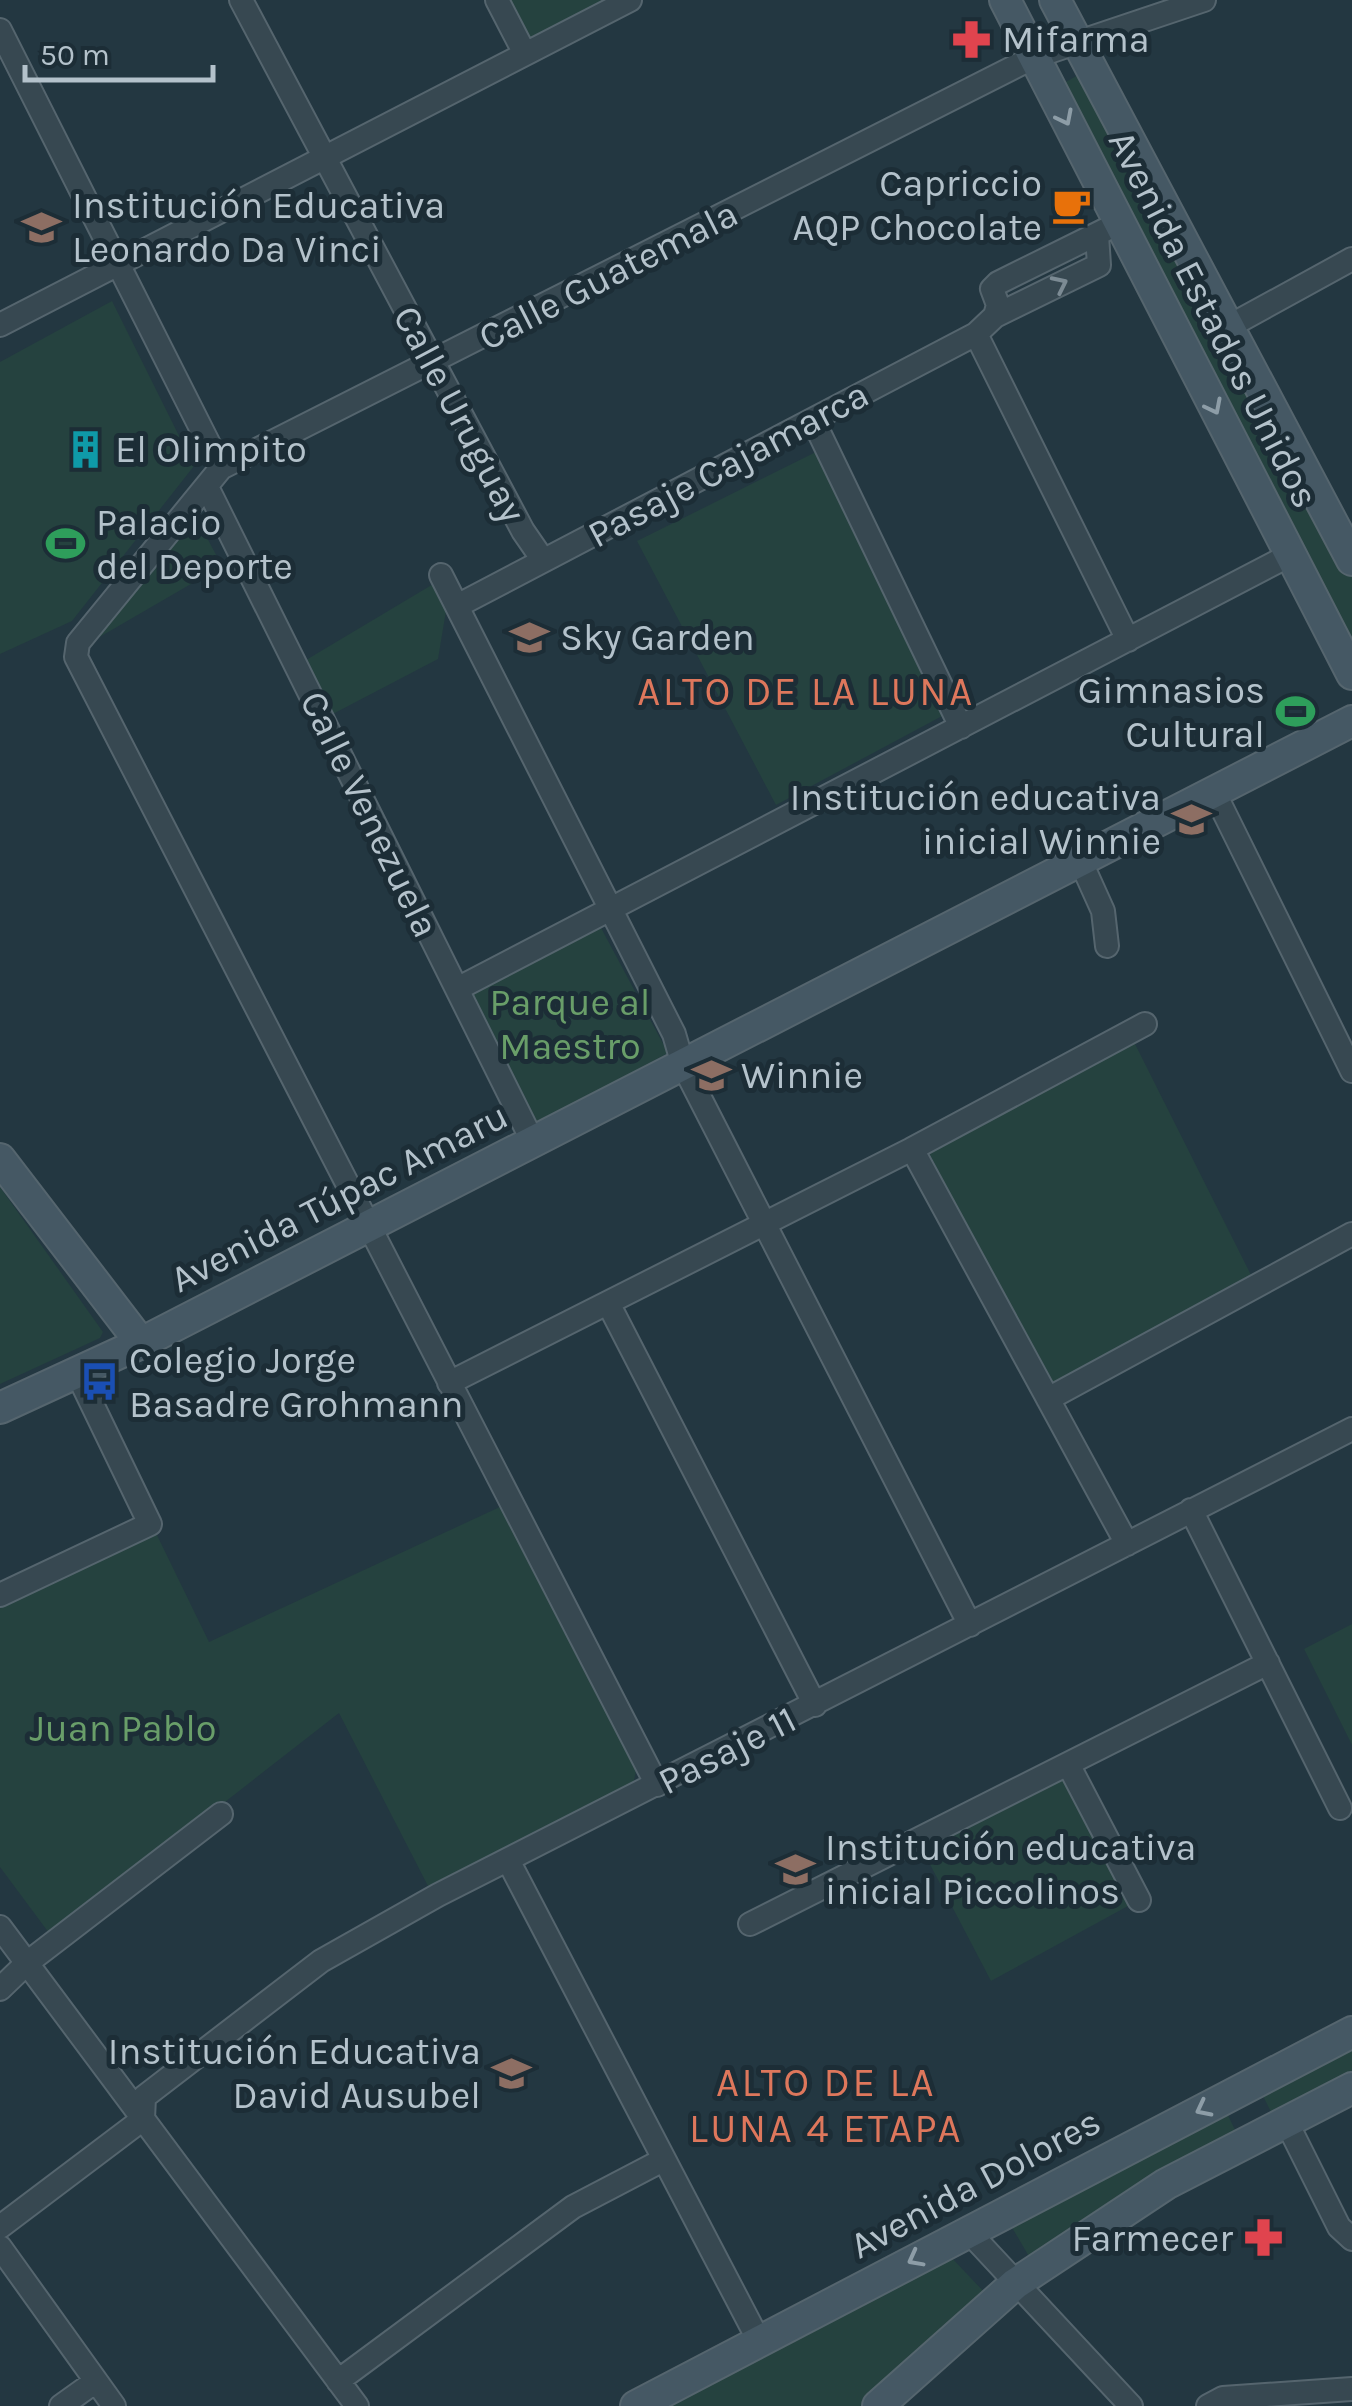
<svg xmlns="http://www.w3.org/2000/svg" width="1352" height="2406" font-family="Karla,sans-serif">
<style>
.green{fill:#25423f}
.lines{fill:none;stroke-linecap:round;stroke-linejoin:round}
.street-casing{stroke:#55656e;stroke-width:26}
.secondary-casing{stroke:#55656e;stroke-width:34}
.street{stroke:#374851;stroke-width:22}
.secondary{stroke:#455864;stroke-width:30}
.oneway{stroke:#8d9da7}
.oneway2{stroke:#7c8b94}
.labels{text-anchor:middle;stroke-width:10;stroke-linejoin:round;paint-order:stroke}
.poi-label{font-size:38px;fill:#b4c2cb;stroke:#1c2d36;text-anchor:start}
.street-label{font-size:38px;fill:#b4c2cb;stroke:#1c2d36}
.park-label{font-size:38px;fill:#699e69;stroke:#1c2d36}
.neighbourhood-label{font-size:40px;letter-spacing:2.5px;fill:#de775c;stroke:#1c2d36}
</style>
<rect width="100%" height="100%" fill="#233741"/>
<!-- green -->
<path class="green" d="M 510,0 L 606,0 L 530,39 Z
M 1080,74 L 1352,571 L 1352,644 L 1062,84 Z
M 112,301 L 194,466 L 72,621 L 0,654 L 0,362 Z
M 818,451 L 944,715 L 776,805 L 637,541 Z
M 197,519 L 222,566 L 91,642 L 104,625 Z
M 435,583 L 447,605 L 438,659 L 329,716 L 301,663 Z
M 600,926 L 668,1053 L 536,1124 L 469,994 Z
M 1134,1042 L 1253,1279 L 1050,1385 L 929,1153 Z
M 0,1187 L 103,1332 L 100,1338 L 0,1384 Z
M 502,1506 L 636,1771 L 633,1785 L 428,1886 L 339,1713 L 52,1937 L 0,1867 L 0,1602 L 154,1529 L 209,1642 Z
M 1352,1624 L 1352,1745 L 1304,1649 Z
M 1064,1777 L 1128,1906 L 991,1981 L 923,1851 Z
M 1352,2046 L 1352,2072 L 1271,2112 L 1261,2092 Z
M 1226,2111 L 1235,2130 L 1031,2260 L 1010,2224 Z
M 949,2255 L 986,2294 L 860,2406 L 660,2406 Z"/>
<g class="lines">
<defs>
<path id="street" d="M 241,0 L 523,531 L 543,560
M 497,0 L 524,52
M 0,30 L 221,468
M 995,316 L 998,305 L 992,289 L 998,283 L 1105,230
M 0,325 L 630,0
M 1228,327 L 1352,259
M 976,334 L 1128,640
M 813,420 L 961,727
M 207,487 L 533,1142
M 441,575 L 674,1034 L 683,1065 L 970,1625
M 457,606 L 976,334 L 995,316 L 1099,265 L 1097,235
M 1214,792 L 1352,1071
M 1080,860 L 1103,911 L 1107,946
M 457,989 L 1290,555
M 912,1149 L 1127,1544
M 608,1303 L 815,1705
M 449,1383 L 912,1149 L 1145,1024
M 1048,1399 L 1352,1234
M 1191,1510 L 1340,1808
M 0,1595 L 150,1524 L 77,1373
M 1068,1764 L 1139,1900
M 657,1785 L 76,657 L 78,643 L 221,468 L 1034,57 L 1204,0
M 509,1862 L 759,2341
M 750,1924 L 1268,1663
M 0,1927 L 357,2406
M 0,1989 L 27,1963 L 221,1814
M 1286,2121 L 1339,2227 L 1352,2239
M 0,2227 L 143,2119 L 144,2097 L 321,1961 L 438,1895 L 1352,1429
M 967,2230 L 1131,2406
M 0,2247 L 114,2406
M 338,2381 L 573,2207 L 661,2161
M 61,2406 L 96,2381
M 1208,2406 L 1223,2398 L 1352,2389"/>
<path id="secondary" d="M 1005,0 L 1352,674
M 1055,0 L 1352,560
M 0,1159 L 141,1343
M 0,1408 L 141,1343 L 1352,721
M 636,2406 L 1352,2032
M 878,2406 L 1015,2284 L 1166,2184 L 1352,2088"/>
</defs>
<!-- street casing -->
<use href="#street" class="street-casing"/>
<!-- secondary casing -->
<use href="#secondary" class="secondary-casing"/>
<!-- street -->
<use href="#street" class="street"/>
<!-- secondary -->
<use href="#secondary" class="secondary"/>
</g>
<!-- one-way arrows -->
<defs><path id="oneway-chevron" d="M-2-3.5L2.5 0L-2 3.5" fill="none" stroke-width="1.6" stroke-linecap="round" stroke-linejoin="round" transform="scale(2.5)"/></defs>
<g class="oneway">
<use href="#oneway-chevron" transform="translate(1065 118) rotate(63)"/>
<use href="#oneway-chevron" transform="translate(1214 407) rotate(63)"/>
<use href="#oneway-chevron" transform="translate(1203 2109) rotate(153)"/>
<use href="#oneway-chevron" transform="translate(915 2259) rotate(152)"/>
</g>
<use class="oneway2" href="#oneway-chevron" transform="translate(1060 284) rotate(-26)"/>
<!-- icons -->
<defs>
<symbol id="pharmacy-bare" viewBox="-9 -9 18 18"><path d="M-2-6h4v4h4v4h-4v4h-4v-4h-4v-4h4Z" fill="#e0444e" stroke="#1c2d36" stroke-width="2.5" paint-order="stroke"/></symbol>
<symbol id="cafe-bare" viewBox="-9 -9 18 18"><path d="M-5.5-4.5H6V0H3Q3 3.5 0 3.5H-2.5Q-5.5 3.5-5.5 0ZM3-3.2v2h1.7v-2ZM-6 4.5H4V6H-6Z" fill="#e8710a" stroke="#1c2d36" stroke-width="2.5" paint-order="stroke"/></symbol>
<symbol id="school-bare" viewBox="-9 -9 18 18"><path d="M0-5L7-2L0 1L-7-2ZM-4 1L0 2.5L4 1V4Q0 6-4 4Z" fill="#8d6e63" stroke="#1c2d36" stroke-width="2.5" paint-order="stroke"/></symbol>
<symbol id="building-bare" viewBox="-9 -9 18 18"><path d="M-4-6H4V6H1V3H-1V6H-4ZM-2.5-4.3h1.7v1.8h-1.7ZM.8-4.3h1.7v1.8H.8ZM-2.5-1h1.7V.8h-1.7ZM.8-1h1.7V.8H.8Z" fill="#0f9aa8" stroke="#1c2d36" stroke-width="2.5" paint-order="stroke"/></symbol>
<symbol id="stadium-bare" viewBox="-9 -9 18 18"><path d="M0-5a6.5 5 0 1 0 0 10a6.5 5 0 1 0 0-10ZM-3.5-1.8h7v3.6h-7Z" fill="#2e9e5b" stroke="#1c2d36" stroke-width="2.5" paint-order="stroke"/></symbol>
<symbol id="bus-bare" viewBox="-9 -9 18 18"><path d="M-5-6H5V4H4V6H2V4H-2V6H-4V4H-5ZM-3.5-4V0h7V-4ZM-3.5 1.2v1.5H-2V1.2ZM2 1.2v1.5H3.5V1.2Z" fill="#1a4fb4" stroke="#1c2d36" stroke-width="2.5" paint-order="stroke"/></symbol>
</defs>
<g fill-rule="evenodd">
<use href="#pharmacy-bare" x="944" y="12" width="55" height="55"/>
<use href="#cafe-bare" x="1044" y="178" width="55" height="55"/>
<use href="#school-bare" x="14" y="200" width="55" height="55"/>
<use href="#building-bare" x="58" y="422" width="55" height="55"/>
<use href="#stadium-bare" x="38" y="516" width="55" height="55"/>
<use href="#school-bare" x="502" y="610" width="55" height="55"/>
<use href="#stadium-bare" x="1268" y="684" width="55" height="55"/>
<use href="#school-bare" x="1164" y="792" width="55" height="55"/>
<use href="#school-bare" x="684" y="1048" width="55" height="55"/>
<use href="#bus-bare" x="72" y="1354" width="55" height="55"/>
<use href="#school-bare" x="768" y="1842" width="55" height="55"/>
<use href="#school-bare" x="484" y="2046" width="55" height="55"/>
<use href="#pharmacy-bare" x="1236" y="2210" width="55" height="55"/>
</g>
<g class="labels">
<!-- poi labels -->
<g class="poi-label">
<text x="1002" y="52">Mifarma</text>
<text x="1042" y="196" text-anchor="end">Capriccio<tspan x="1042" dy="44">AQP Chocolate</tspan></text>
<text x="72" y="218">Institución Educativa<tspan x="72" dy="44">Leonardo Da Vinci</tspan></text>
<text x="115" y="462">El Olimpito</text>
<text x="96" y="535">Palacio<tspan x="96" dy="44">del Deporte</tspan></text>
<text x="560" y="650">Sky Garden</text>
<text x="1265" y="703" text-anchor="end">Gimnasios<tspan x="1265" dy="44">Cultural</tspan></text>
<text x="1161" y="810" text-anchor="end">Institución educativa<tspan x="1161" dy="44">inicial Winnie</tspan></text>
<text x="741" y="1088">Winnie</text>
<text x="129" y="1373">Colegio Jorge<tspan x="129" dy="44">Basadre Grohmann</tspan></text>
<text x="825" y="1860">Institución educativa<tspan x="825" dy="44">inicial Piccolinos</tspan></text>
<text x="481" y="2064" text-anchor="end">Institución Educativa<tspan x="481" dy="44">David Ausubel</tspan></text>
<text x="1233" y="2251" text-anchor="end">Farmecer</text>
</g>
<!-- street labels -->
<g class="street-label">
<text transform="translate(608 275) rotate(-27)" y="13">Calle Guatemala</text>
<text transform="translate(1214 319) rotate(63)" y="13">Avenida Estados Unidos</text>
<text transform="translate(460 414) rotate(62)" y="13">Calle Uruguay</text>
<text transform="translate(728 464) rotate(-28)" y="13">Pasaje Cajamarca</text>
<text transform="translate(370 814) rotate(64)" y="13">Calle Venezuela</text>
<text transform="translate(339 1197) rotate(-27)" y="13">Avenida Túpac Amaru</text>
<text transform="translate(727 1750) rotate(-27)" y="13">Pasaje 11</text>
<text transform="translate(975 2183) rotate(-28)" y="13">Avenida Dolores</text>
</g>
<!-- park labels -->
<g class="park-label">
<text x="570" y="1015">Parque al<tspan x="570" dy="44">Maestro</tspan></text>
<text x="123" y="1741">Juan Pablo</text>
</g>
<!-- neighbourhood labels -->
<g class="neighbourhood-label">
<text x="806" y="705">ALTO DE LA LUNA</text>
<text x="826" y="2096">ALTO DE LA<tspan x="826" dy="46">LUNA 4 ETAPA</tspan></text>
</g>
</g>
<!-- scale -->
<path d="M25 65v15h188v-15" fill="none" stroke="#b4c2cb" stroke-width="5"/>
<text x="40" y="65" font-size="30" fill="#b4c2cb" stroke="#1c2d36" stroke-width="8" paint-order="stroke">50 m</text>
</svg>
